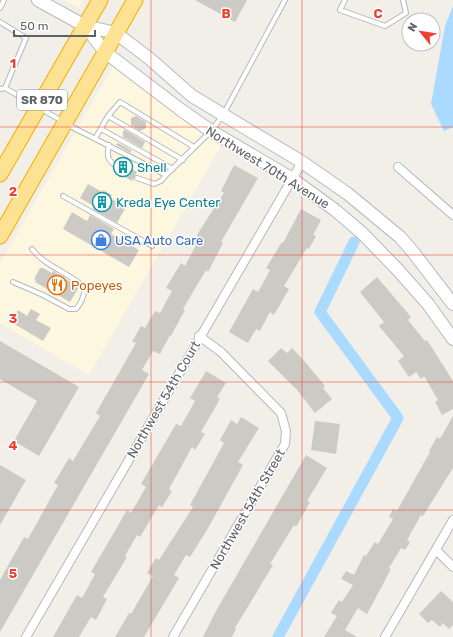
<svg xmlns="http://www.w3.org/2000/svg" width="453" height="637" font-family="Rubik,sans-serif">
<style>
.commercial{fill:#fef7e0}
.water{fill:#aadaff}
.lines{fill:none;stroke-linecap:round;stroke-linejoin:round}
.canal{stroke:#aadaff;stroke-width:11}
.building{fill:#cccac5}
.lane-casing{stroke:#b5b8bc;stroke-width:6}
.street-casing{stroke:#b5b8bc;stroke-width:10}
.secondary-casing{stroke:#b6babf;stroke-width:14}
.highway-casing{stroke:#f9ab00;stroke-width:17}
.lane{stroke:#fff;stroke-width:4}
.street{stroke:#fff;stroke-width:8}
.secondary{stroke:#fff;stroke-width:12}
.highway{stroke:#fde293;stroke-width:15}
.grid{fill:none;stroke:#ea4335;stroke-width:1;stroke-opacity:0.55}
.labels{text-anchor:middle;stroke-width:3;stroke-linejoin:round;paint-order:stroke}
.shield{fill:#fff;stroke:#8f9295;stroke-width:1}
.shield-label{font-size:12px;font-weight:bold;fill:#5f6368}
.culture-label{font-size:13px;fill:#0d838f;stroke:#fff;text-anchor:start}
.street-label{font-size:13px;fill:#5f6368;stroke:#fff}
.shop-label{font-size:13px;fill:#366cbe;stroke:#fff;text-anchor:start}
.food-label{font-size:13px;fill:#c56008;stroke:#fff;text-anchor:start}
.grid-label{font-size:13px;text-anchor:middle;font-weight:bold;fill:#ea4335;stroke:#fff;stroke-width:3;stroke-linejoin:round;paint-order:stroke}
</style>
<rect width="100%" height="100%" fill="#f1efe8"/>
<!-- commercial -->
<path class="commercial" d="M 63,0 L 83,0 L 79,8 Z
M 115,63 L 203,133 L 222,144 L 89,375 L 0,323 L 0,263 Z"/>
<!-- water -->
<path class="water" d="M 453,6 L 453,127 L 444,131 L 431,104 L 445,26 Z"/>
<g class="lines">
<!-- canal -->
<path class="canal" d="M 278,637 L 398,418 L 320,312 L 354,242"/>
</g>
<!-- building -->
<path class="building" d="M 195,0 L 247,0 L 235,22 Z
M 136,116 L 146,122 L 146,128 L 140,131 L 131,125 L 131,118 Z
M 125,130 L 145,142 L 142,148 L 123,137 L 123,131 Z
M 118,143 L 131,150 L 131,153 L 116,145 Z
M 121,162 L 137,172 L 132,181 L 115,171 L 122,170 L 119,164 Z
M 234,165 L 258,178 L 221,242 L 223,243 L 208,272 L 206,270 L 183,309 L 185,310 L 171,336 L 170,335 L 160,354 L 153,351 L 142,370 L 149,374 L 0,632 L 0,580 L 24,537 L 28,539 L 58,485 L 54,483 L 69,458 L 73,461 L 100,416 L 96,413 L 136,343 L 132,342 L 141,326 L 145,328 L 155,311 L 160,313 L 172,291 L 166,288 L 181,263 L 185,266 L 196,245 L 193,244 L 200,230 L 224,193 L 221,191 Z
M 88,184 L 102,192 L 103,190 L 112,195 L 110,198 L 126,207 L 117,223 L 93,209 L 94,206 L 80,198 Z
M 301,209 L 321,220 L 313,235 L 316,236 L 309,249 L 307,248 L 284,286 L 289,289 L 274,315 L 270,312 L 260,331 L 256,329 L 248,343 L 229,332 L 253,289 L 258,292 L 270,270 L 266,268 L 282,242 L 283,243 Z
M 72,212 L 87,221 L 90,215 L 114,229 L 111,234 L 139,250 L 129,267 L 63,229 Z
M 40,268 L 43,268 L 52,273 L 53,271 L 79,287 L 70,302 L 35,282 L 36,280 L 34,279 Z
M 377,277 L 411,317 L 408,320 L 425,341 L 427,340 L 453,381 L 453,409 L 442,415 L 435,402 L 438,400 L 424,376 L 421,379 L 416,372 L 409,377 L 398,361 L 404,356 L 379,326 L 384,322 L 360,292 Z
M 31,309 L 40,314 L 36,320 L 51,328 L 43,341 L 11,322 L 18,310 L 27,316 Z
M 0,341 L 79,387 L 39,456 L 14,441 L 37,401 L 0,379 Z
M 281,348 L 287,353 L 292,348 L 306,363 L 325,386 L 323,388 L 332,399 L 315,413 L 297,390 L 268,361 Z
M 206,371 L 226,383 L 217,397 L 220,399 L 201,432 L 205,434 L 195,450 L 192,447 L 169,489 L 172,491 L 162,507 L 159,505 L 140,537 L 137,535 L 125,556 L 127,557 L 103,597 L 107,599 L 96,620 L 91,617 L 79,637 L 53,637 L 77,595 L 82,598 L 95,574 L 91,572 L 127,510 L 131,513 L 146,487 L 141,484 L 176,424 L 181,426 L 195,401 L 190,398 Z
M 453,416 L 453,468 L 423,516 L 421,515 L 407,540 L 410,542 L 405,550 L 401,548 L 389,568 L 391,569 L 367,614 L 358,608 L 345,630 L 357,637 L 324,637 L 337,616 L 331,613 L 339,600 L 342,602 L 353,585 L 341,579 L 346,571 L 354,575 L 364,555 L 366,556 L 375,542 L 378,544 L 393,519 L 389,517 L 393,509 L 397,511 L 430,452 L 429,451 L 437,437 L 440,439 Z
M 241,417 L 259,428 L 238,462 L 243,465 L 207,530 L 190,557 L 186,555 L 174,575 L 179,578 L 144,637 L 115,637 L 129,613 L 131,614 L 153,576 L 147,573 L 156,558 L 159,560 L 166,549 L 193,507 L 190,505 L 224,443 L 220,440 L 231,420 L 237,424 Z
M 315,421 L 340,424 L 336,454 L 311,450 Z
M 306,455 L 327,468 L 307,501 L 310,502 L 296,527 L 294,525 L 270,564 L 273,565 L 235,628 L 236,629 L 232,637 L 203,637 L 216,611 Z
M 0,465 L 26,480 L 0,525 Z
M 441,591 L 453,602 L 453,625 L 449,629 L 443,623 L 440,627 L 432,620 L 428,623 L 419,614 Z"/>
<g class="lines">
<defs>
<path id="lane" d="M 345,0 L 340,10 L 385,26 L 406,13 L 403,0
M 0,8 L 4,0
M 0,22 L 26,38 L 5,88 L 0,89
M 5,88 L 62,121
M 108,116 L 183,160
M 68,125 L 166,175 L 211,131 L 223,115 L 285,0
M 101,129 L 173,169
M 96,137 L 108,116 L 120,102 L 194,147
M 109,145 C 106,157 108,161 119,168
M 137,178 L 154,184 L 161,181 L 166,175
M 63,196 L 152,246
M 13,282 L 43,295 L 69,309 L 76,309 C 82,302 85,296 84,287 C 68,272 46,267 32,249"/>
<path id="street" d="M 398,167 L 453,215
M 436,550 L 453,567
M 26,637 L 302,162
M 173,637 L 285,444 L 286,431 L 281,413 L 221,352 L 199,336
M 385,637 L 453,520"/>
<path id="secondary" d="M 38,0 L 85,26 L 116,33 L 150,59 L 192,96 L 302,162 L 348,194 L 400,237 L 413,252 L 453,304
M 85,26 L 105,52 L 181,110 L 211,131 L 291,178 L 335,210 L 362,233 L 397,269 L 428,304 L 453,339"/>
<path id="highway" d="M 0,174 L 100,0
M 0,236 L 135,0"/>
</defs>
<!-- lane casing -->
<use href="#lane" class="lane-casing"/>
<!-- street casing -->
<use href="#street" class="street-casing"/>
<!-- secondary casing -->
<use href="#secondary" class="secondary-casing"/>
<!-- highway casing -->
<use href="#highway" class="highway-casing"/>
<!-- lane -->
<use href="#lane" class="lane"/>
<!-- street -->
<use href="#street" class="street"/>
<!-- secondary -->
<use href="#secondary" class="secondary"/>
<!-- highway -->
<use href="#highway" class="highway"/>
</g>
<!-- grid -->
<path class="grid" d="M 151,0 L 151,637M 302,0 L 302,637M 0,127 L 453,127M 0,255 L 453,255M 0,382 L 453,382M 0,510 L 453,510"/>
<!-- icons -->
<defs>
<symbol id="building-ring" viewBox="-11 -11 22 22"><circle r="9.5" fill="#fff" stroke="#0f9aa8" stroke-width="1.5"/><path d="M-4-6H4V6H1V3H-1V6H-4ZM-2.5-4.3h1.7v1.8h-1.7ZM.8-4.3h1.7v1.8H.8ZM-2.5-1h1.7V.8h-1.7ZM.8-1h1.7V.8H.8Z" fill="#0f9aa8"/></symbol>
<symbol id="shop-ring" viewBox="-11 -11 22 22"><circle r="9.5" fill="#fff" stroke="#3f7fe0" stroke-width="1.5"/><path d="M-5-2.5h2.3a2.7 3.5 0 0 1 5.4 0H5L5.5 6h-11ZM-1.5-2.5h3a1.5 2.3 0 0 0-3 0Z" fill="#3f7fe0"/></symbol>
<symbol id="restaurant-ring" viewBox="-11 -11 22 22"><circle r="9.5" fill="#fff" stroke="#e8710a" stroke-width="1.5"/><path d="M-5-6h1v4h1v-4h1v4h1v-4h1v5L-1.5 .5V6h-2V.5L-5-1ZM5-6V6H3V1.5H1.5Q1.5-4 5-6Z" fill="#e8710a"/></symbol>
</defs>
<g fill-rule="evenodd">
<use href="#building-ring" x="112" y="156" width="22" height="22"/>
<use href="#building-ring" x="91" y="191" width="22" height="22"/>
<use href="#shop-ring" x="90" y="229" width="22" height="22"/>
<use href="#restaurant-ring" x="46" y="274" width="22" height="22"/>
</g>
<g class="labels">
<!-- shield labels -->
<rect class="shield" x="17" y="90" width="50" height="20" rx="3"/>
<g class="shield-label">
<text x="42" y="104">SR 870</text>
</g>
<!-- culture labels -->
<g class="culture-label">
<text x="137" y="172">Shell</text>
<text x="116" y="207">Kreda Eye Center</text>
</g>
<!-- street labels -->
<g class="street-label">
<text transform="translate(268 167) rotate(32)" y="5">Northwest 70th Avenue</text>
<text transform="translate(163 399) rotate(-60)" y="5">Northwest 54th Court</text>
<text transform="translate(247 509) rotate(-60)" y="5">Northwest 54th Street</text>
</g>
<!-- shop labels -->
<g class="shop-label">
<text x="115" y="245">USA Auto Care</text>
</g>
<!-- food labels -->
<g class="food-label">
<text x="71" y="290">Popeyes</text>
</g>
</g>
<g class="grid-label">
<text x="226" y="18">B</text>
<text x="378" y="18">C</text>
<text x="13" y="68">1</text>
<text x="13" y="196">2</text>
<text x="13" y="323">3</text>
<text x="13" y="450">4</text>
<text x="13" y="578">5</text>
</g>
<!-- north arrow -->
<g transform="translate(421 32) rotate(300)"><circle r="19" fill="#ffffff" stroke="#bfc1c3"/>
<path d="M0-3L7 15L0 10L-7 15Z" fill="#ea4335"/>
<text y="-6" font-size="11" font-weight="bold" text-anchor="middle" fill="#5f6368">N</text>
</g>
<!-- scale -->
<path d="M14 30v6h81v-6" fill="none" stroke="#5f6368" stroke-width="2"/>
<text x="20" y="30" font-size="12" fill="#5f6368" stroke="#ffffff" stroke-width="3" paint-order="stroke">50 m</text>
</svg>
